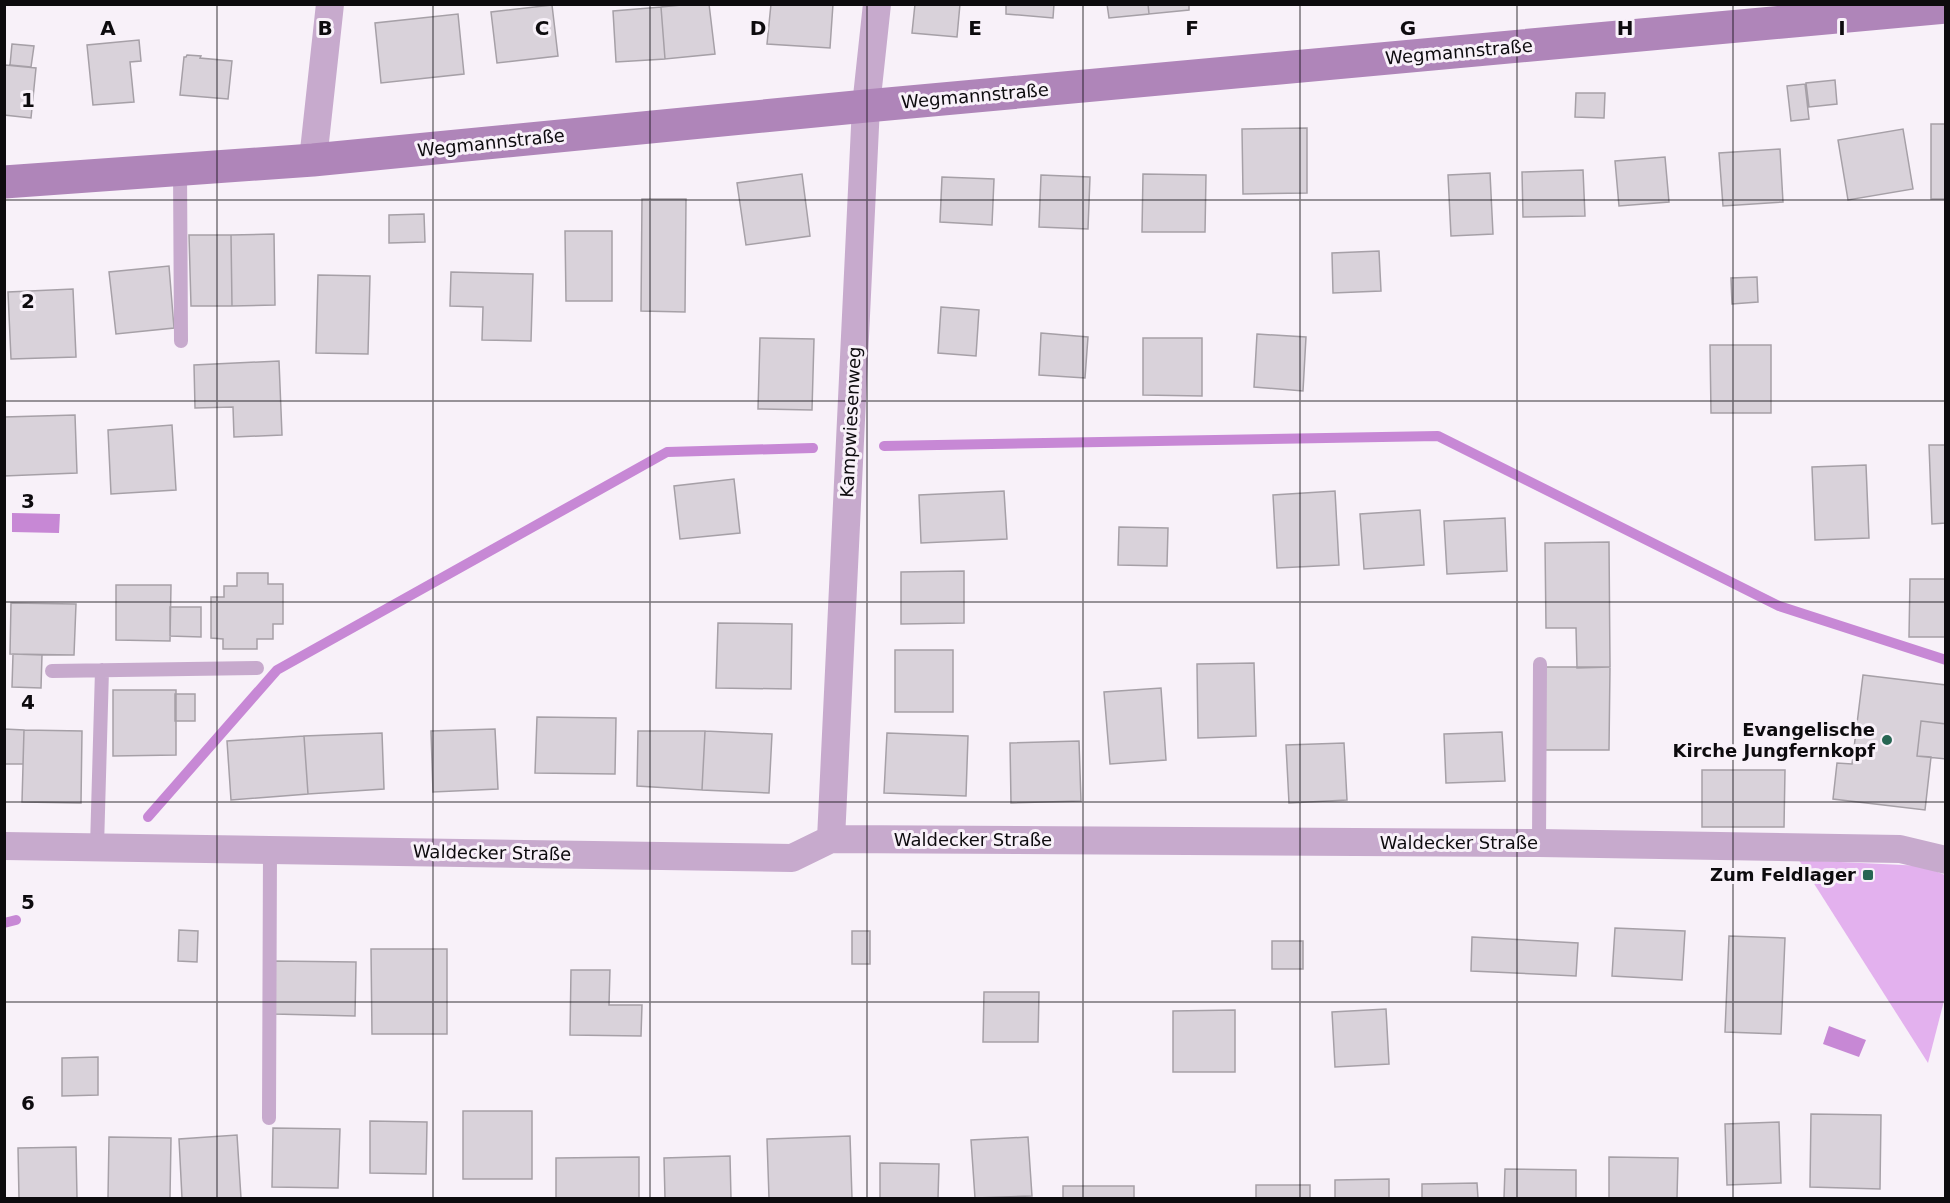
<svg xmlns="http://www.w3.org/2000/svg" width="1950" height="1203" font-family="'DejaVu Sans',sans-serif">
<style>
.green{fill:#e3b1ee}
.water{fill:#c788d5}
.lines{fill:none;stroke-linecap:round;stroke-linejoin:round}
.stream{stroke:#c788d5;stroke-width:10}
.building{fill:#d9d2da;stroke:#a6a0a7;stroke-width:1.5}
.lane{stroke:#c7aacd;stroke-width:14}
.street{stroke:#c7aacd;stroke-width:28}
.secondary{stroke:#af85b9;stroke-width:33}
.grid{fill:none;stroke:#0d0b0e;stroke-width:1.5;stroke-opacity:0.55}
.poi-dot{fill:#276653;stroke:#f8f1f9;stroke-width:2}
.labels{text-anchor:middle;stroke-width:6;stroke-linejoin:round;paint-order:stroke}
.street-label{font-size:18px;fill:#0d0b0e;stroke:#f8f1f9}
.poi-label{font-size:18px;font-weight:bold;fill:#0d0b0e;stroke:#f8f1f9;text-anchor:end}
.grid-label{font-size:20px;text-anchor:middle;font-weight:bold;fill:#0d0b0e;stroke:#f8f1f9;stroke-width:6;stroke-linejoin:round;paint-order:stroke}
</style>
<rect width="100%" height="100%" fill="#f8f1f9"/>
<!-- green -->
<path class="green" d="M 1799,860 L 1923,866 L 1945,875 L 1945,997 L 1928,1063 Z"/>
<!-- water -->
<path class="water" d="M 12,513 L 60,514 L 59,533 L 12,532 Z
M 1829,1026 L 1866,1040 L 1859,1057 L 1823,1044 Z"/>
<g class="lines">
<!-- stream -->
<path class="stream" d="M 884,446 L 1438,436 L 1779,606 L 1946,660
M 148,817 L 277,670 L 667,452 L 813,448
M 4,923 L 16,920"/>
</g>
<!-- building -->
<path class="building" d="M 692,4 L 709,4 L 715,54 L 665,59 L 661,7 Z
M 771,4 L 833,4 L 830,48 L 767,44 Z
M 915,4 L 960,4 L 957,37 L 912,33 Z
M 1006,4 L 1054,4 L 1053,18 L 1006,14 Z
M 1107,4 L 1148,4 L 1149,14 L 1109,18 Z
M 1148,4 L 1189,4 L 1189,10 L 1149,14 Z
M 552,5 L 558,56 L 497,63 L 491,12 Z
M 661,7 L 665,59 L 616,62 L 613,11 Z
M 458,14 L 464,74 L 381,83 L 375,23 Z
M 139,40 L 141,61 L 130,62 L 134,102 L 93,105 L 87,45 Z
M 12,44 L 34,46 L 31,67 L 10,65 Z
M 187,55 L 201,56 L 200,58 L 232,61 L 228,99 L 180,95 L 184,57 L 186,57 Z
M 5,65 L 36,68 L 31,118 L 4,115 Z
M 1835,80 L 1837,104 L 1809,107 L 1806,83 Z
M 1805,84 L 1809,119 L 1791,121 L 1787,86 Z
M 1576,93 L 1605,93 L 1604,118 L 1575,117 Z
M 1931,124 L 1946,124 L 1946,199 L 1931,199 Z
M 1307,128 L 1307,193 L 1243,194 L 1242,129 Z
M 1903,129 L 1913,189 L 1848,200 L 1838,140 Z
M 1780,149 L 1783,202 L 1723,206 L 1719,153 Z
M 1665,157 L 1669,202 L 1619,206 L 1615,161 Z
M 1583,170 L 1585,216 L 1523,217 L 1522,172 Z
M 1490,173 L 1493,234 L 1451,236 L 1448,175 Z
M 802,174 L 810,236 L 746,245 L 737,183 Z
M 1143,174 L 1206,175 L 1205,232 L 1142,232 Z
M 1041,175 L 1090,177 L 1088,229 L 1039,227 Z
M 942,177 L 994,179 L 992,225 L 940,222 Z
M 642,199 L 686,199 L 685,312 L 641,311 Z
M 424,214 L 425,242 L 389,243 L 389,215 Z
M 565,231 L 612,231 L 612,301 L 566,301 Z
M 274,234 L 275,305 L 232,306 L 231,235 Z
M 189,235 L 231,235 L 232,306 L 191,306 Z
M 1379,251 L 1381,291 L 1333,293 L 1332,253 Z
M 169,266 L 174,328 L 116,334 L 109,272 Z
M 451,272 L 533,274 L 531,341 L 482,340 L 483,307 L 450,306 Z
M 318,275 L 370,276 L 368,354 L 316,353 Z
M 1757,277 L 1758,302 L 1732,304 L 1731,278 Z
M 73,289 L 76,357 L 11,359 L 8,292 Z
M 941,307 L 979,310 L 976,356 L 938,353 Z
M 1041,333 L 1088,337 L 1085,378 L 1039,375 Z
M 1257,334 L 1306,337 L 1303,391 L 1254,387 Z
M 760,338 L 814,339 L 812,410 L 758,409 Z
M 1143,338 L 1202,338 L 1202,396 L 1143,395 Z
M 1710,345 L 1771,345 L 1771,413 L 1711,413 Z
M 279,361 L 282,435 L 234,437 L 233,407 L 195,408 L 194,365 Z
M 75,415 L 77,473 L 4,476 L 4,417 Z
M 172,425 L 176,490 L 111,494 L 108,430 Z
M 1929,445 L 1946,445 L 1946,523 L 1932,524 Z
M 1866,465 L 1869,538 L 1815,540 L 1812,467 Z
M 734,479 L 740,533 L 680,539 L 674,486 Z
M 1004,491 L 1007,539 L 921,543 L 919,495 Z
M 1335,491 L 1339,565 L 1277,568 L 1273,495 Z
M 1420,510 L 1424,565 L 1364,569 L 1360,514 Z
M 1505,518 L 1507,571 L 1447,574 L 1444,521 Z
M 1119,527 L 1168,528 L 1167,566 L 1118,565 Z
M 1609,542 L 1610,667 L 1577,668 L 1576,628 L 1546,628 L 1545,543 Z
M 964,571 L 964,623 L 901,624 L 901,572 Z
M 237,573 L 268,573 L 268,584 L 283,584 L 283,624 L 273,624 L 273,639 L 257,639 L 257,649 L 223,649 L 223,639 L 211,638 L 211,597 L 224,597 L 224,586 L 237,586 Z
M 1910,579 L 1946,579 L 1946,637 L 1909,637 Z
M 116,585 L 171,585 L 170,641 L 116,640 Z
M 11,603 L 76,604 L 74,655 L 10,654 Z
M 170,607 L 201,607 L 201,637 L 170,636 Z
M 718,623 L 792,624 L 791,689 L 716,688 Z
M 895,650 L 953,650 L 953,712 L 895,712 Z
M 13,654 L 42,655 L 41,688 L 12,687 Z
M 1254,663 L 1256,736 L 1198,738 L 1197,664 Z
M 1545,667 L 1610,667 L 1609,750 L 1544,750 Z
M 1863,675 L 1946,685 L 1946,724 L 1921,721 L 1917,756 L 1931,757 L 1925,810 L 1833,799 L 1837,763 L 1852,764 Z
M 1161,688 L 1166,760 L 1110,764 L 1104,692 Z
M 113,690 L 176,690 L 176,755 L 113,756 Z
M 175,694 L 195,694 L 195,721 L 175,721 Z
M 537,717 L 616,718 L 615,774 L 535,773 Z
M 1921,721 L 1946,724 L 1946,759 L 1917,756 Z
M 4,729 L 24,730 L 23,764 L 4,764 Z
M 495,729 L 498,789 L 433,792 L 431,731 Z
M 24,730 L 82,731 L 81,803 L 22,802 Z
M 638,731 L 705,731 L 702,790 L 637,786 Z
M 705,731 L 772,734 L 769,793 L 702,790 Z
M 1502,732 L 1505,781 L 1446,783 L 1444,734 Z
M 382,733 L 384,789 L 308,794 L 304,736 Z
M 887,733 L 968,736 L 966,796 L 884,793 Z
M 304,736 L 308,794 L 231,800 L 227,741 Z
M 1079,741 L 1081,801 L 1011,803 L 1010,743 Z
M 1344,743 L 1347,800 L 1289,803 L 1286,745 Z
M 1702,770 L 1785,770 L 1784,827 L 1702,827 Z
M 1615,928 L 1685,931 L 1682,980 L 1612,976 Z
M 179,930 L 198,931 L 197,962 L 178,961 Z
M 852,931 L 870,931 L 870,964 L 852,964 Z
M 1729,936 L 1785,938 L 1781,1034 L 1725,1032 Z
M 1472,937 L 1578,943 L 1576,976 L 1471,971 Z
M 1272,941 L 1303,941 L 1303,969 L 1272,969 Z
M 371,949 L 447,949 L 447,1034 L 372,1034 Z
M 273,961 L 356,962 L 355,1016 L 274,1014 Z
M 571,970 L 610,970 L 609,1005 L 642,1005 L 641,1036 L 570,1035 Z
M 984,992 L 1039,992 L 1038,1042 L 983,1042 Z
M 1386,1009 L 1389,1064 L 1335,1067 L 1332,1012 Z
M 1235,1010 L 1235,1072 L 1173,1072 L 1173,1011 Z
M 98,1057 L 98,1095 L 62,1096 L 62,1058 Z
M 463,1111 L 532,1111 L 532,1179 L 463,1179 Z
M 1811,1114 L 1881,1115 L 1880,1189 L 1810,1187 Z
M 370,1121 L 427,1122 L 426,1174 L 370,1173 Z
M 1779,1122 L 1781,1183 L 1727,1185 L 1725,1124 Z
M 273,1128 L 340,1129 L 338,1188 L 272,1187 Z
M 237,1135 L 241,1198 L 182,1198 L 179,1139 Z
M 850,1136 L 852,1198 L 769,1198 L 767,1139 Z
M 109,1137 L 171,1138 L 170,1198 L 108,1198 Z
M 1028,1137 L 1032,1196 L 975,1198 L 971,1140 Z
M 76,1147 L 77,1198 L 19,1198 L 18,1148 Z
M 730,1156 L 731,1198 L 665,1198 L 664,1158 Z
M 639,1157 L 639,1198 L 556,1198 L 556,1158 Z
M 1609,1157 L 1678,1158 L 1677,1198 L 1609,1198 Z
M 880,1163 L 939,1164 L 938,1198 L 880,1198 Z
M 1505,1169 L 1576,1170 L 1576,1198 L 1504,1198 Z
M 1389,1179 L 1389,1198 L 1335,1198 L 1335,1180 Z
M 1477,1183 L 1478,1198 L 1422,1198 L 1422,1184 Z
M 1256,1185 L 1310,1185 L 1310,1198 L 1256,1198 Z
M 1063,1186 L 1134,1186 L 1134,1198 L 1063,1198 Z"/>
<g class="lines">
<!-- lane -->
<path class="lane" d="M 180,169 L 181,341
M 52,671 L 257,668
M 1539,843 L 1540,664
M 97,847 L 102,670
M 269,1118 L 270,849"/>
<!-- street -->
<path class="street" d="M 313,160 L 330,4
M 831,839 L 866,106 L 877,4
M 4,846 L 792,858 L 831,839 L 1539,843 L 1900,849 L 1946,860"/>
<!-- secondary -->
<path class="secondary" d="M 4,182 L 313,160 L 866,106 L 1946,7"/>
</g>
<!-- grid -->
<path class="grid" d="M 217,4 L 217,1198M 433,4 L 433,1198M 650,4 L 650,1198M 867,4 L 867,1198M 1083,4 L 1083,1198M 1300,4 L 1300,1198M 1517,4 L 1517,1198M 1733,4 L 1733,1198M 4,200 L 1946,200M 4,401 L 1946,401M 4,602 L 1946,602M 4,802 L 1946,802M 4,1002 L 1946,1002"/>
<!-- markers -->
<g class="poi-dot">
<circle cx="1887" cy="740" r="6"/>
<rect x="1862" y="869" width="12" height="12" rx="3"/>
</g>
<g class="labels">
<!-- street labels -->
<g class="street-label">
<text transform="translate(1459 52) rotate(-5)" y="6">Wegmannstraße</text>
<text transform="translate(975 96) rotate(-5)" y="6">Wegmannstraße</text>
<text transform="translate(491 143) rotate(-6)" y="6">Wegmannstraße</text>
<text transform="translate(851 422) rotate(-87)" y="6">Kampwiesenweg</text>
<text x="973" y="846">Waldecker Straße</text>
<text x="1459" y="849">Waldecker Straße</text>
<text transform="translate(492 853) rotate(1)" y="6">Waldecker Straße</text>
</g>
<!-- poi labels -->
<g class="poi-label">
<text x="1875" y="736">Evangelische<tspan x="1875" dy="21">Kirche Jungfernkopf</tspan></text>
<text x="1856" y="881">Zum Feldlager</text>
</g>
</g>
<g class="grid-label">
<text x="108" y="35">A</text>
<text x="325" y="35">B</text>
<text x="542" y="35">C</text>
<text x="758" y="35">D</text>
<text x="975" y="35">E</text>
<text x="1192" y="35">F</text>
<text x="1408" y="35">G</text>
<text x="1625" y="35">H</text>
<text x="1842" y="35">I</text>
<text x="28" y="107">1</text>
<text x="28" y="308">2</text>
<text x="28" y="508">3</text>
<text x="28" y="709">4</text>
<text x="28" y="909">5</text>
<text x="28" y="1110">6</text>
</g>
<!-- border -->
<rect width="1950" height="1203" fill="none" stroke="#0d0b0e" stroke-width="12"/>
</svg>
